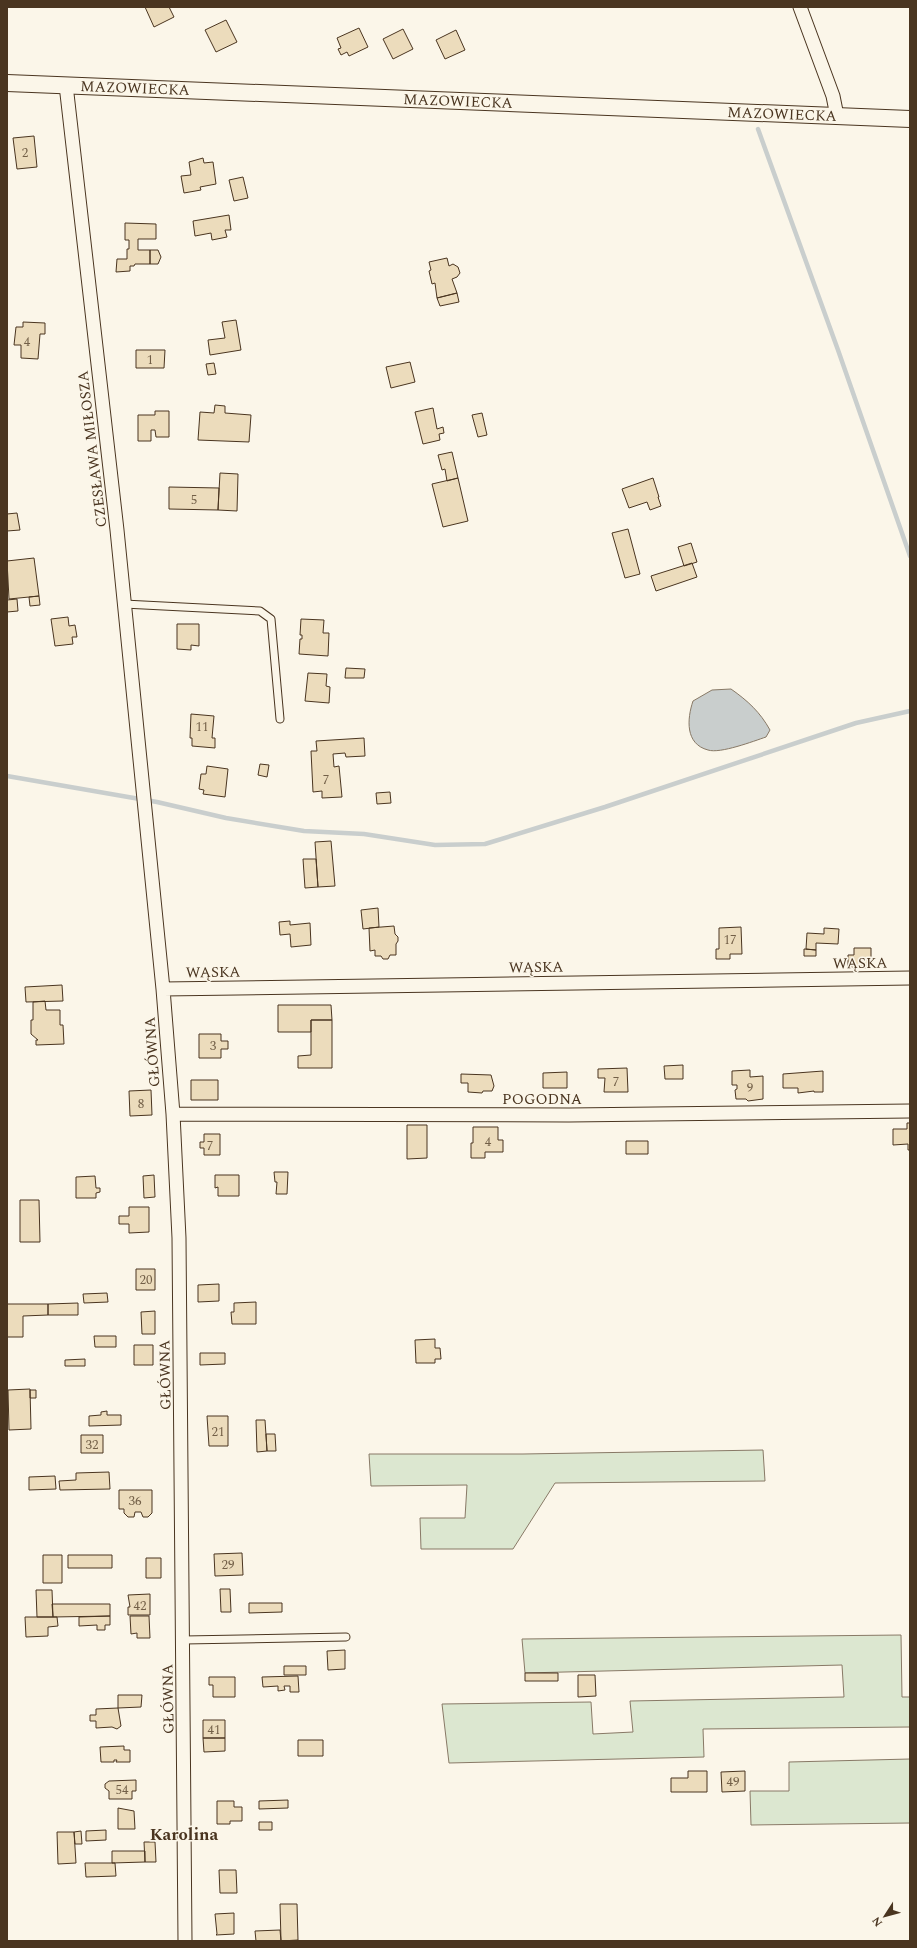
<svg xmlns="http://www.w3.org/2000/svg" width="917" height="1948" font-family="Spectral,serif">
<style>
.green{fill:#dce7d0;stroke:#887966}
.water{fill:#c9cecd;stroke:#887966}
.lines{fill:none;stroke-linecap:round;stroke-linejoin:round}
.stream{stroke:#c9cecd;stroke-width:4.5}
.building{fill:#ecdcbc;stroke:#4a3520}
.service-casing{stroke:#4a3520;stroke-width:9}
.minor-casing{stroke:#4a3520;stroke-width:15}
.tertiary-casing{stroke:#4a3520;stroke-width:18}
.service{stroke:#fbf6e9;stroke-width:7}
.minor{stroke:#fbf6e9;stroke-width:13}
.tertiary{stroke:#fbf6e9;stroke-width:16}
.labels{text-anchor:middle;stroke-width:3;stroke-linejoin:round;paint-order:stroke}
.number-label{font-size:13px;fill:#725f47}
.street-label{font-size:15px;fill:#4a3520;stroke:#fbf6e9}
.quarter-label{font-size:17px;font-weight:bold;fill:#4a3520;stroke:#fbf6e9}
</style>
<rect width="100%" height="100%" fill="#fbf6e9"/>
<!-- green -->
<path class="green" d="M 763,1450 L 765,1481 L 555,1483 L 513,1549 L 421,1549 L 420,1518 L 465,1518 L 467,1485 L 371,1486 L 369,1454 L 523,1454 Z
M 901,1635 L 902,1697 L 910,1697 L 910,1727 L 703,1729 L 704,1757 L 449,1763 L 442,1704 L 591,1702 L 593,1734 L 633,1732 L 630,1701 L 844,1697 L 842,1665 L 525,1673 L 522,1639 Z
M 910,1759 L 910,1823 L 751,1825 L 750,1791 L 789,1791 L 789,1762 Z"/>
<!-- water -->
<path class="water" d="M 731,689 C 748,701 760,712 770,730 L 766,737 C 754,741 720,754 708,750 C 685,744 687,719 693,701 L 712,690 Z"/>
<g class="lines">
<!-- stream -->
<path class="stream" d="M 758,129 L 838,350 L 910,556
M 7,776 L 157,802 L 226,818 L 304,831 L 364,834 L 435,845 L 485,844 L 605,807 L 856,723 L 910,711"/>
</g>
<!-- building -->
<path class="building" d="M 145,7 L 169,7 L 174,17 L 154,27 Z
M 226,20 L 237,42 L 216,52 L 205,30 Z
M 359,28 L 368,47 L 349,56 L 347,52 L 341,55 L 338,49 L 341,48 L 337,38 Z
M 403,29 L 413,49 L 393,59 L 383,39 Z
M 456,30 L 465,50 L 445,59 L 436,40 Z
M 34,136 L 37,167 L 17,169 L 13,138 Z
M 203,158 L 204,163 L 213,162 L 216,184 L 200,187 L 201,190 L 184,193 L 181,176 L 191,175 L 189,162 Z
M 243,177 L 248,198 L 234,201 L 229,180 Z
M 229,215 L 231,230 L 225,230 L 227,237 L 212,240 L 211,233 L 195,236 L 193,221 Z
M 125,223 L 156,224 L 156,239 L 138,239 L 138,250 L 150,250 L 150,264 L 135,264 L 134,266 L 130,266 L 130,271 L 116,272 L 117,259 L 127,259 L 127,249 L 129,249 L 129,240 L 125,240 Z
M 150,250 L 158,250 L 161,257 L 158,264 L 150,264 Z
M 447,258 L 449,266 L 453,264 L 458,267 L 460,273 L 457,277 L 452,279 L 457,293 L 437,298 L 435,283 L 432,284 L 429,271 L 431,270 L 429,262 Z
M 457,293 L 459,302 L 440,306 L 437,298 Z
M 236,320 L 241,350 L 210,355 L 208,340 L 225,338 L 222,322 Z
M 23,322 L 45,323 L 45,334 L 40,334 L 38,359 L 21,358 L 21,345 L 14,345 L 16,327 L 23,327 Z
M 136,350 L 165,350 L 164,368 L 136,368 Z
M 410,362 L 415,382 L 391,388 L 386,367 Z
M 214,363 L 216,374 L 208,375 L 206,364 Z
M 215,405 L 225,406 L 225,413 L 251,415 L 249,442 L 198,440 L 200,412 L 214,413 Z
M 433,408 L 437,429 L 443,427 L 444,433 L 439,434 L 440,440 L 423,444 L 415,412 Z
M 155,411 L 169,411 L 169,437 L 156,437 L 155,430 L 151,430 L 151,441 L 138,441 L 138,415 L 155,415 Z
M 482,413 L 487,435 L 478,437 L 472,415 Z
M 452,452 L 458,478 L 447,481 L 445,469 L 442,470 L 438,455 Z
M 220,473 L 238,474 L 237,511 L 218,510 Z
M 458,478 L 468,521 L 443,527 L 432,484 Z
M 653,478 L 659,497 L 658,497 L 661,506 L 650,510 L 647,502 L 629,508 L 622,489 Z
M 169,487 L 219,488 L 218,510 L 169,509 Z
M 17,513 L 20,530 L 7,531 L 7,514 Z
M 628,529 L 640,574 L 625,578 L 612,533 Z
M 691,543 L 697,562 L 684,566 L 678,547 Z
M 34,558 L 39,596 L 9,599 L 7,561 Z
M 692,563 L 697,577 L 656,591 L 651,576 Z
M 39,596 L 40,605 L 30,606 L 29,597 Z
M 17,599 L 18,611 L 7,612 L 7,600 Z
M 68,617 L 69,626 L 75,625 L 77,637 L 72,637 L 73,644 L 55,646 L 51,619 Z
M 301,619 L 324,620 L 323,633 L 329,633 L 328,656 L 299,654 L 300,639 L 302,639 L 302,635 L 300,635 Z
M 177,624 L 199,624 L 199,646 L 191,645 L 191,650 L 177,649 Z
M 346,668 L 365,669 L 364,678 L 345,678 Z
M 308,673 L 327,674 L 326,686 L 330,687 L 329,703 L 305,701 Z
M 191,714 L 214,716 L 212,738 L 215,738 L 215,748 L 192,746 L 192,738 L 190,738 Z
M 364,738 L 365,756 L 346,757 L 345,753 L 333,754 L 334,767 L 339,766 L 342,797 L 322,798 L 322,791 L 313,792 L 311,751 L 317,751 L 316,741 Z
M 260,764 L 269,765 L 267,777 L 258,775 Z
M 207,766 L 228,769 L 225,797 L 203,794 L 204,790 L 199,789 L 201,774 L 206,774 Z
M 390,792 L 391,803 L 377,804 L 376,793 Z
M 331,841 L 335,886 L 318,887 L 315,842 Z
M 303,859 L 316,859 L 318,887 L 305,888 Z
M 378,908 L 379,927 L 363,929 L 361,910 Z
M 290,921 L 290,925 L 310,923 L 311,945 L 291,947 L 290,934 L 280,935 L 279,922 Z
M 394,926 L 395,934 L 398,937 L 398,941 L 396,944 L 396,955 L 390,955 L 388,959 L 383,959 L 381,956 L 375,956 L 375,950 L 370,951 L 369,928 Z
M 741,927 L 742,954 L 730,954 L 730,959 L 716,959 L 716,949 L 719,949 L 719,928 Z
M 824,928 L 839,929 L 838,944 L 816,943 L 816,950 L 806,949 L 807,933 L 824,934 Z
M 854,948 L 871,948 L 871,968 L 848,967 L 848,955 L 854,955 Z
M 804,949 L 816,950 L 816,956 L 804,956 Z
M 62,985 L 63,1001 L 26,1002 L 25,987 Z
M 45,1001 L 46,1010 L 60,1010 L 60,1025 L 63,1025 L 64,1044 L 36,1045 L 36,1040 L 38,1040 L 31,1034 L 31,1020 L 33,1020 L 33,1002 Z
M 278,1005 L 331,1005 L 332,1020 L 311,1020 L 311,1032 L 278,1032 Z
M 311,1020 L 332,1020 L 332,1068 L 298,1068 L 298,1056 L 311,1055 Z
M 199,1034 L 221,1034 L 221,1041 L 228,1041 L 228,1049 L 221,1049 L 221,1058 L 199,1058 Z
M 683,1065 L 683,1079 L 665,1079 L 664,1066 Z
M 627,1068 L 628,1092 L 604,1092 L 605,1078 L 598,1078 L 598,1069 Z
M 750,1070 L 750,1077 L 763,1076 L 763,1099 L 748,1101 L 746,1099 L 736,1099 L 735,1090 L 737,1089 L 737,1085 L 732,1085 L 732,1071 Z
M 823,1071 L 823,1092 L 814,1092 L 814,1091 L 798,1093 L 798,1088 L 783,1088 L 783,1074 Z
M 567,1072 L 567,1088 L 543,1088 L 543,1073 Z
M 461,1074 L 491,1075 L 494,1086 L 492,1091 L 483,1091 L 482,1093 L 468,1092 L 468,1083 L 461,1083 Z
M 191,1080 L 218,1080 L 218,1100 L 191,1100 Z
M 151,1090 L 152,1115 L 130,1116 L 129,1091 Z
M 907,1123 L 910,1123 L 910,1150 L 908,1150 L 908,1144 L 893,1145 L 893,1129 L 907,1129 Z
M 407,1125 L 427,1125 L 427,1158 L 407,1159 Z
M 473,1127 L 498,1127 L 498,1140 L 503,1140 L 503,1152 L 485,1152 L 485,1158 L 471,1158 L 471,1143 L 473,1143 Z
M 204,1134 L 220,1134 L 220,1155 L 204,1155 L 204,1148 L 200,1148 L 200,1142 L 204,1142 Z
M 626,1141 L 648,1141 L 648,1154 L 626,1154 Z
M 274,1172 L 288,1172 L 287,1194 L 276,1194 L 277,1182 L 275,1182 Z
M 154,1175 L 155,1197 L 144,1198 L 143,1176 Z
M 215,1175 L 239,1175 L 239,1196 L 218,1196 L 218,1187 L 215,1188 Z
M 95,1176 L 96,1188 L 100,1188 L 100,1192 L 96,1193 L 96,1198 L 76,1198 L 76,1177 Z
M 20,1200 L 39,1200 L 40,1242 L 20,1242 Z
M 129,1207 L 149,1207 L 149,1232 L 129,1233 L 129,1224 L 119,1224 L 119,1216 L 129,1216 Z
M 136,1269 L 155,1269 L 155,1290 L 136,1290 Z
M 219,1284 L 219,1301 L 198,1302 L 198,1285 Z
M 107,1293 L 108,1302 L 84,1303 L 83,1294 Z
M 256,1302 L 256,1324 L 232,1324 L 231,1312 L 234,1312 L 234,1303 Z
M 78,1303 L 78,1315 L 48,1315 L 48,1304 Z
M 7,1304 L 48,1304 L 48,1315 L 23,1316 L 23,1337 L 7,1337 Z
M 155,1311 L 155,1334 L 142,1334 L 141,1312 Z
M 94,1336 L 116,1336 L 116,1347 L 95,1347 Z
M 435,1339 L 435,1348 L 440,1348 L 441,1359 L 435,1359 L 435,1363 L 416,1363 L 415,1340 Z
M 134,1345 L 153,1345 L 153,1365 L 134,1365 Z
M 200,1353 L 225,1353 L 225,1364 L 200,1365 Z
M 85,1359 L 85,1366 L 65,1366 L 65,1360 Z
M 30,1389 L 31,1429 L 9,1430 L 8,1390 Z
M 30,1390 L 36,1390 L 36,1398 L 30,1398 Z
M 107,1411 L 107,1415 L 121,1415 L 121,1425 L 89,1426 L 89,1416 L 101,1415 L 101,1412 Z
M 207,1416 L 228,1416 L 228,1446 L 209,1446 Z
M 256,1420 L 265,1420 L 267,1451 L 257,1452 Z
M 266,1434 L 275,1434 L 276,1451 L 267,1451 Z
M 81,1435 L 103,1435 L 103,1453 L 81,1453 Z
M 109,1472 L 110,1489 L 60,1490 L 59,1481 L 76,1480 L 76,1473 Z
M 55,1476 L 56,1489 L 29,1490 L 29,1477 Z
M 119,1490 L 152,1490 L 152,1513 L 148,1517 L 143,1517 L 141,1512 L 135,1512 L 134,1517 L 128,1517 L 124,1513 L 124,1509 L 119,1509 Z
M 242,1553 L 243,1575 L 215,1576 L 214,1554 Z
M 43,1555 L 62,1555 L 62,1583 L 43,1583 Z
M 68,1555 L 112,1555 L 112,1568 L 68,1568 Z
M 146,1558 L 161,1558 L 161,1578 L 146,1578 Z
M 220,1589 L 230,1589 L 231,1612 L 221,1612 Z
M 36,1590 L 52,1590 L 53,1617 L 37,1617 Z
M 150,1594 L 150,1615 L 128,1615 L 128,1607 L 130,1607 L 128,1595 Z
M 249,1603 L 282,1603 L 282,1612 L 249,1613 Z
M 52,1604 L 110,1604 L 110,1616 L 53,1617 Z
M 110,1616 L 110,1625 L 105,1625 L 105,1630 L 97,1630 L 97,1625 L 79,1626 L 79,1617 Z
M 130,1616 L 149,1616 L 150,1638 L 137,1638 L 137,1633 L 131,1634 Z
M 25,1617 L 57,1617 L 58,1626 L 48,1627 L 48,1636 L 26,1637 Z
M 345,1650 L 345,1669 L 328,1670 L 327,1651 Z
M 284,1666 L 306,1666 L 306,1675 L 284,1675 Z
M 525,1673 L 558,1673 L 558,1681 L 525,1681 Z
M 578,1675 L 595,1675 L 596,1696 L 578,1697 Z
M 298,1676 L 299,1692 L 290,1692 L 290,1686 L 284,1686 L 285,1690 L 278,1691 L 278,1686 L 263,1687 L 262,1677 Z
M 209,1677 L 235,1677 L 235,1697 L 213,1697 L 213,1685 L 209,1685 Z
M 118,1695 L 142,1695 L 141,1707 L 118,1708 Z
M 118,1708 L 121,1726 L 117,1729 L 112,1727 L 96,1728 L 96,1721 L 90,1721 L 90,1715 L 96,1715 L 96,1709 Z
M 203,1720 L 225,1720 L 225,1738 L 203,1738 Z
M 203,1738 L 225,1738 L 225,1751 L 204,1752 Z
M 298,1740 L 323,1740 L 323,1756 L 298,1756 Z
M 124,1746 L 124,1750 L 130,1750 L 130,1762 L 116,1762 L 117,1760 L 114,1760 L 114,1762 L 101,1762 L 100,1747 Z
M 688,1771 L 707,1771 L 707,1792 L 671,1792 L 671,1778 L 688,1778 Z
M 745,1771 L 745,1791 L 722,1792 L 721,1772 Z
M 136,1780 L 136,1791 L 132,1791 L 132,1799 L 109,1799 L 109,1791 L 105,1788 L 105,1784 L 109,1781 Z
M 288,1800 L 288,1808 L 259,1809 L 259,1801 Z
M 217,1801 L 234,1801 L 234,1807 L 242,1807 L 242,1821 L 230,1821 L 230,1824 L 217,1824 Z
M 118,1808 L 134,1811 L 135,1829 L 118,1829 Z
M 259,1822 L 272,1822 L 272,1830 L 259,1830 Z
M 106,1830 L 106,1840 L 86,1841 L 86,1831 Z
M 81,1831 L 82,1844 L 75,1844 L 74,1832 Z
M 57,1832 L 74,1832 L 76,1863 L 58,1864 Z
M 144,1842 L 155,1842 L 156,1862 L 145,1862 Z
M 112,1851 L 145,1851 L 145,1862 L 112,1863 Z
M 85,1863 L 115,1863 L 116,1876 L 86,1877 Z
M 219,1870 L 236,1870 L 237,1893 L 220,1893 Z
M 280,1904 L 297,1904 L 298,1940 L 281,1941 Z
M 234,1913 L 234,1934 L 216,1935 L 217,1934 L 215,1914 Z
M 280,1930 L 281,1941 L 256,1941 L 255,1931 Z"/>
<g class="lines">
<defs>
<path id="service" d="M 124,604 L 260,611 L 271,619 L 280,719
M 184,1640 L 346,1637"/>
<path id="minor" d="M 800,7 L 833,96 L 837,116
M 66,85 L 117,530 L 163,989 L 173,1114 L 179,1238 L 185,1941
M 163,989 L 910,978
M 173,1114 L 569,1115 L 910,1111"/>
<path id="tertiary" d="M 7,83 L 910,119"/>
</defs>
<!-- service casing -->
<use href="#service" class="service-casing"/>
<!-- minor casing -->
<use href="#minor" class="minor-casing"/>
<!-- tertiary casing -->
<use href="#tertiary" class="tertiary-casing"/>
<!-- service -->
<use href="#service" class="service"/>
<!-- minor -->
<use href="#minor" class="minor"/>
<!-- tertiary -->
<use href="#tertiary" class="tertiary"/>
</g>
<g class="labels">
<!-- number labels -->
<g class="number-label">
<text x="25" y="157">2</text>
<text x="27" y="346">4</text>
<text x="150" y="364">1</text>
<text x="194" y="504">5</text>
<text x="202" y="731">11</text>
<text x="326" y="784">7</text>
<text x="730" y="944">17</text>
<text x="213" y="1050">3</text>
<text x="616" y="1086">7</text>
<text x="750" y="1092">9</text>
<text x="141" y="1108">8</text>
<text x="488" y="1146">4</text>
<text x="210" y="1150">7</text>
<text x="146" y="1284">20</text>
<text x="218" y="1436">21</text>
<text x="92" y="1449">32</text>
<text x="135" y="1505">36</text>
<text x="228" y="1569">29</text>
<text x="140" y="1610">42</text>
<text x="214" y="1734">41</text>
<text x="733" y="1786">49</text>
<text x="122" y="1794">54</text>
</g>
<!-- street labels -->
<g class="street-label">
<text transform="translate(135 88) rotate(2)" y="5">MAZOWIECKA</text>
<text transform="translate(458 101) rotate(2)" y="5">MAZOWIECKA</text>
<text transform="translate(782 114) rotate(2)" y="5">MAZOWIECKA</text>
<text transform="translate(92 449) rotate(-97)" y="5">CZESŁAWA MIŁOSZA</text>
<text transform="translate(860 963) rotate(-1)" y="5">WĄSKA</text>
<text transform="translate(536 967) rotate(-1)" y="5">WĄSKA</text>
<text transform="translate(213 972) rotate(-1)" y="5">WĄSKA</text>
<text transform="translate(152 1052) rotate(-94)" y="5">GŁÓWNA</text>
<text x="542" y="1104">POGODNA</text>
<text transform="translate(165 1375) rotate(-91)" y="5">GŁÓWNA</text>
<text transform="translate(168 1699) rotate(-91)" y="5">GŁÓWNA</text>
</g>
<!-- quarter labels -->
<g class="quarter-label">
<text x="184" y="1840">Karolina</text>
</g>
</g>
<!-- border -->
<rect width="917" height="1948" fill="none" stroke="#4a3520" stroke-width="16"/>
<!-- north arrow -->
<g transform="translate(885 1916) rotate(234)" stroke="#fbf6e9" stroke-width="3" paint-order="stroke">
<path d="M0-3L7 15L0 10L-7 15Z" fill="#4a3520"/>
<text y="-6" font-size="11" font-weight="bold" text-anchor="middle" fill="#4a3520">N</text>
</g>
</svg>
